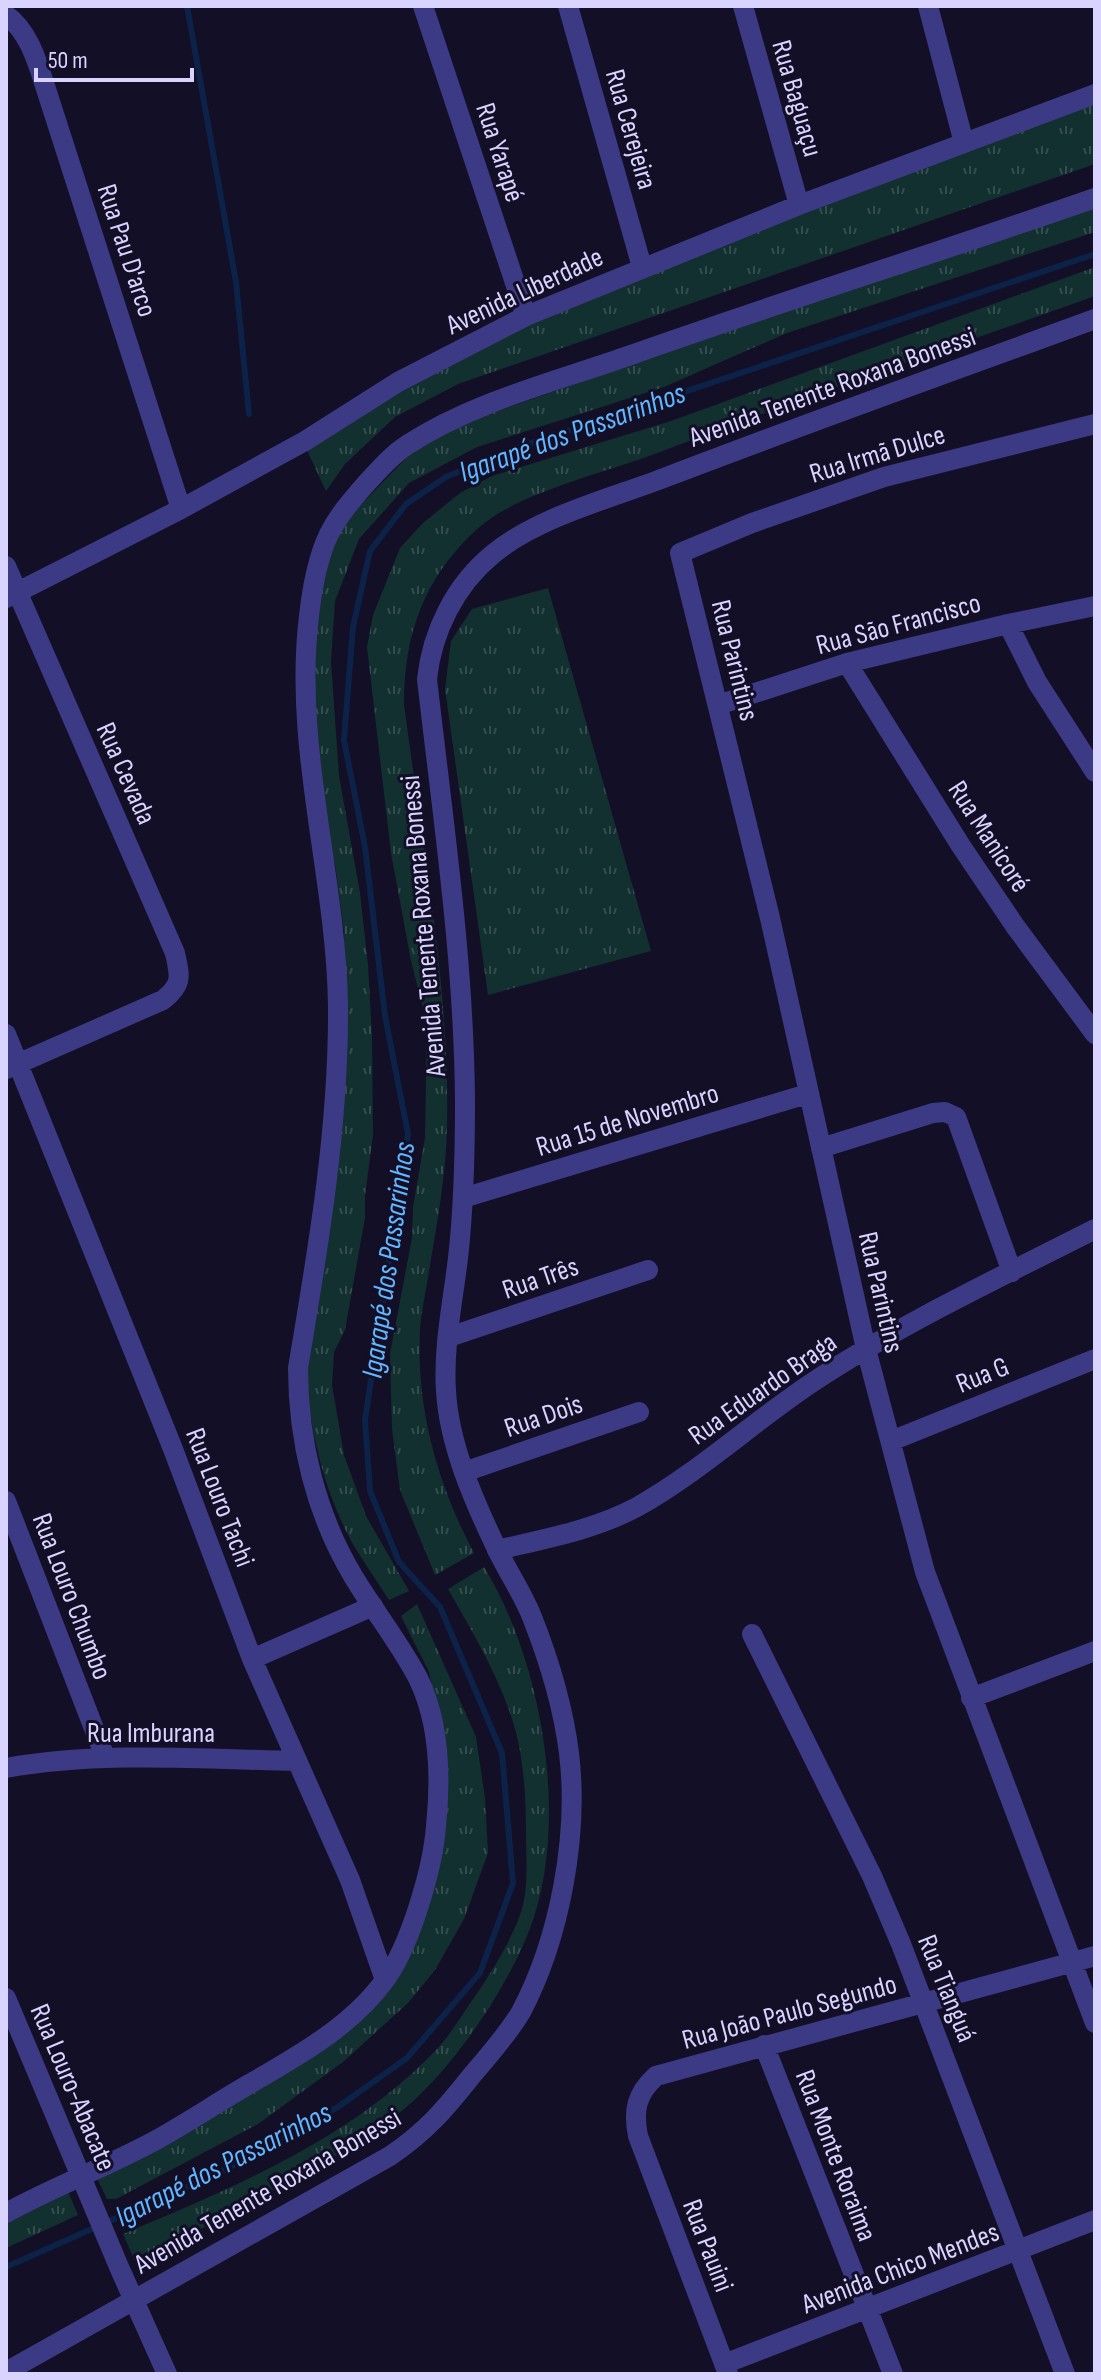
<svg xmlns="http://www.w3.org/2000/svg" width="1101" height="2380" font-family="'Sofia Sans Condensed',sans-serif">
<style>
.grass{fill:url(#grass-tufts)}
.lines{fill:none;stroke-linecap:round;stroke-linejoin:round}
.stream{stroke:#0c2248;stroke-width:6}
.minor{stroke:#3d3a85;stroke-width:20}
.tertiary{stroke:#3d3a85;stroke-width:20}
.labels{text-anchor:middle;stroke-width:6;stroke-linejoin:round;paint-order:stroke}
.street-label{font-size:28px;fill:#d9d4ff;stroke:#130f26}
.water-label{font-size:30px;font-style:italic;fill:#62b6ff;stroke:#130f26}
</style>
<defs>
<pattern id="grass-tufts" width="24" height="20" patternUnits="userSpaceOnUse" patternTransform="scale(2)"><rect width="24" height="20" fill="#12302f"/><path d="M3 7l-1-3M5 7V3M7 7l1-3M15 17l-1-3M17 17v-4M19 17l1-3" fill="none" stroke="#344d4e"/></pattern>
</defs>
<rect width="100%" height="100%" fill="#130f26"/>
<!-- grass -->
<path class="grass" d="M 1095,97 L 1095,164 L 458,384 L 395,417 L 345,464 L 326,491 L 305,446 L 523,321 Z
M 1095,201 L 1095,232 L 787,333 L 664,387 L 477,447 L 409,483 L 359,539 L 335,601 L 331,662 L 339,776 L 360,893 L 368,965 L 372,1037 L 373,1135 L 365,1196 L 365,1218 L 345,1330 L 334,1352 L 332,1385 L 344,1455 L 366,1516 L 409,1591 L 389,1600 C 376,1579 361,1559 349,1537 C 321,1482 309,1425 305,1364 L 346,1043 L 344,931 L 335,864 L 329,840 L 311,686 L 322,572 L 334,540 L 352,514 L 411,453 L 467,422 Z
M 1095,267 L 1095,296 C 950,348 804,397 660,452 C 606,473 517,492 476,530 C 424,578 404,634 404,704 C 422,844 450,985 447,1127 C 446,1175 437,1224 429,1271 C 426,1291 421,1312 420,1331 C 416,1409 438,1485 474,1553 L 435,1575 L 400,1490 L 392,1429 L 390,1354 L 412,1238 L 413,1207 L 425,1138 L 427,1024 L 411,961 L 391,853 L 367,647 L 373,615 L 400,548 L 423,523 L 460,493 L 492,476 L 671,421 Z
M 548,588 L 651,951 L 488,995 L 445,689 L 451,641 L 472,609 Z
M 484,1567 C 541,1660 568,1812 534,1917 C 514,1978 460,2059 412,2102 C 373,2137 326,2162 280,2186 C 234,2211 188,2236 142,2261 L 134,2259 L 123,2234 C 233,2188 352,2138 435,2051 C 449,2037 460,2018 471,2002 C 489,1976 511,1942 521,1912 C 529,1887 526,1859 526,1833 C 526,1798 524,1759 514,1725 C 499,1676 473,1633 448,1589 Z
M 417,1604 L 476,1737 L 485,1798 L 488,1853 L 464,1919 L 435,1970 L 408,2003 L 343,2062 L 258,2124 L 116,2199 L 107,2199 L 97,2178 L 342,2028 L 416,1927 L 445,1757 L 429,1672 L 401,1616 Z
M 65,2185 L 78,2215 L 6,2248 L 6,2218 Z"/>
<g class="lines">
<!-- stream -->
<path class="stream" d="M 187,6 L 236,282 L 249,414
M 6,2267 L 227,2169 L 338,2107 L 407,2058 L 480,1973 L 513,1883 L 502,1753 L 440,1607 L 399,1562 L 370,1491 L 365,1420 L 408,1134 L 385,1016 L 365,847 L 344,740 L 353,627 L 370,551 L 406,504 L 446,477 L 505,452 L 1095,254"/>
<!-- minor -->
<path class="minor" d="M 423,6 L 526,316
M 568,6 L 642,267
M 743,6 L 799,205
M 928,6 L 964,143
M 6,15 C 29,31 38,64 46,89 L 181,509
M 1095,424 L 884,477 L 752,523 L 680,553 L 770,918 L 866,1349 L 925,1572 L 1095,2023
M 6,566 L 175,953 C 180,977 183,984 163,1000 L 6,1069
M 6,598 L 181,509 L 305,441 L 398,382 L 526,316 L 799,205 L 1095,94
M 1008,624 L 1037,682 L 1095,772
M 847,663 L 961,846 L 1015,926 L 1095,1034
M 718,705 L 847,663 L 1008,624 L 1095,606
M 6,1034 L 173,1449 L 252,1659 L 350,1880 L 385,1980
M 821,1148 L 933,1113 L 945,1112 L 956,1117 L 1012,1272
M 463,1198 L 807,1094
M 449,1337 L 648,1270
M 891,1441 L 1095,1359
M 464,1472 L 639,1412
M 6,1501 L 105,1757
M 497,1550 C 544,1539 594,1530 637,1507 C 701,1471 755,1420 816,1380 C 904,1322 1001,1277 1095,1229
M 752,1634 L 872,1876 L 901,1944 L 1065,2374
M 252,1659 L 373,1606
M 971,1698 L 1095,1651
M 6,1768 C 102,1751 200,1759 297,1761
M 6,1998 L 119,2267 L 167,2374
M 764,2045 L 893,2374
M 724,2364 L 1095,2220
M 728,2374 L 638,2136 C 633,2111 636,2094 656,2076 L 1095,1956"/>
<!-- tertiary -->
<path class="tertiary" d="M 6,2213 C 55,2186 109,2166 158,2139 C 188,2122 217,2103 246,2086 C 296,2057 351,2027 385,1980 C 410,1946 433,1868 436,1826 C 441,1778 440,1723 418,1678 C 399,1642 374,1611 353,1576 C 316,1514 298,1441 298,1368 C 318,1249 339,1127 338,1005 C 336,875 293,747 309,616 C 312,589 317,559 329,534 C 338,516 351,501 364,486 C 378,471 390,456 407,445 C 473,402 554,382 628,356 C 783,301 940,252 1095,198
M 6,2372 L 390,2156 C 427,2131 446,2108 473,2074 C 490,2054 508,2034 521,2012 C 560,1938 579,1835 569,1753 C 563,1706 549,1660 532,1617 C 522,1592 507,1571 496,1547 C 473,1499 449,1444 446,1391 C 443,1347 453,1301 458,1258 C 464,1206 465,1154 465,1101 C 464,960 443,820 427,679 C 432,632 455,585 493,554 C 539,516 613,498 669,476 C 810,422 953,371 1095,319"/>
</g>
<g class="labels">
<!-- street labels -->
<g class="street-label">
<text transform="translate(798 98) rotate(74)" y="10">Rua Baguaçu</text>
<text transform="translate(632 129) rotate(74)" y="10">Rua Cerejeira</text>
<text transform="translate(501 152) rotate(72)" y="10">Rua Yarapé</text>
<text transform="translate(128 250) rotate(72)" y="10">Rua Pau D'arco</text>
<text transform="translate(524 290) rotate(-25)" y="10">Avenida Liberdade</text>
<text transform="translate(832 386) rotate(-20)" y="10">Avenida Tenente Roxana Bonessi</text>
<text transform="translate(877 453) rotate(-17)" y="10">Rua Irmã Dulce</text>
<text transform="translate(898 623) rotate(-15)" y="10">Rua São Francisco</text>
<text transform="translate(736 660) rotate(76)" y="10">Rua Parintins</text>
<text transform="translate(127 773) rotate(66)" y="10">Rua Cevada</text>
<text transform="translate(990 836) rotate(57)" y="10">Rua Manicoré</text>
<text transform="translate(422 926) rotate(-95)" y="10">Avenida Tenente Roxana Bonessi</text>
<text transform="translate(627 1119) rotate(-17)" y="10">Rua 15 de Novembro</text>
<text transform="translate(540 1277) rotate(-19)" y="10">Rua Três</text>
<text transform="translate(882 1292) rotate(77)" y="10">Rua Parintins</text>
<text transform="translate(982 1374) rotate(-22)" y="10">Rua G</text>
<text transform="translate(762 1388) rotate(-35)" y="10">Rua Eduardo Braga</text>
<text transform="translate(543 1415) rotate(-19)" y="10">Rua Dois</text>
<text transform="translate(221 1497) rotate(69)" y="10">Rua Louro Tachi</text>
<text transform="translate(73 1596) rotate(69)" y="10">Rua Louro Chumbo</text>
<text x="151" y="1742">Rua Imburana</text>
<text transform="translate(948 1988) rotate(68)" y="10">Rua Tianguá</text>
<text transform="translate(789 2011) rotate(-15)" y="10">Rua João Paulo Segundo</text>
<text transform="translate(74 2087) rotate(67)" y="10">Rua Louro-Abacate</text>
<text transform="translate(837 2155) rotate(69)" y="10">Rua Monte Roraima</text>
<text transform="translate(267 2190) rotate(-30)" y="10">Avenida Tenente Roxana Bonessi</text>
<text transform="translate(709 2245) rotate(69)" y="10">Rua Pauini</text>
<text transform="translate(900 2267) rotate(-21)" y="10">Avenida Chico Mendes</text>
</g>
<!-- water labels -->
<g class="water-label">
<text transform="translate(572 432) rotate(-20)" y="10">Igarapé dos Passarinhos</text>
<text transform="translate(388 1260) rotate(-82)" y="10">Igarapé dos Passarinhos</text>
<text transform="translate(223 2164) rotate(-27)" y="10">Igarapé dos Passarinhos</text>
</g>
</g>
<!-- border -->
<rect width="1101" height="2380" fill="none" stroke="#d9d4ff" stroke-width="16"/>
<!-- scale -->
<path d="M36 68v12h156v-12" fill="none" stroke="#d9d4ff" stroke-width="4"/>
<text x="48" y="68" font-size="24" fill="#d9d4ff" stroke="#130f26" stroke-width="6" paint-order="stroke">50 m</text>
</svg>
